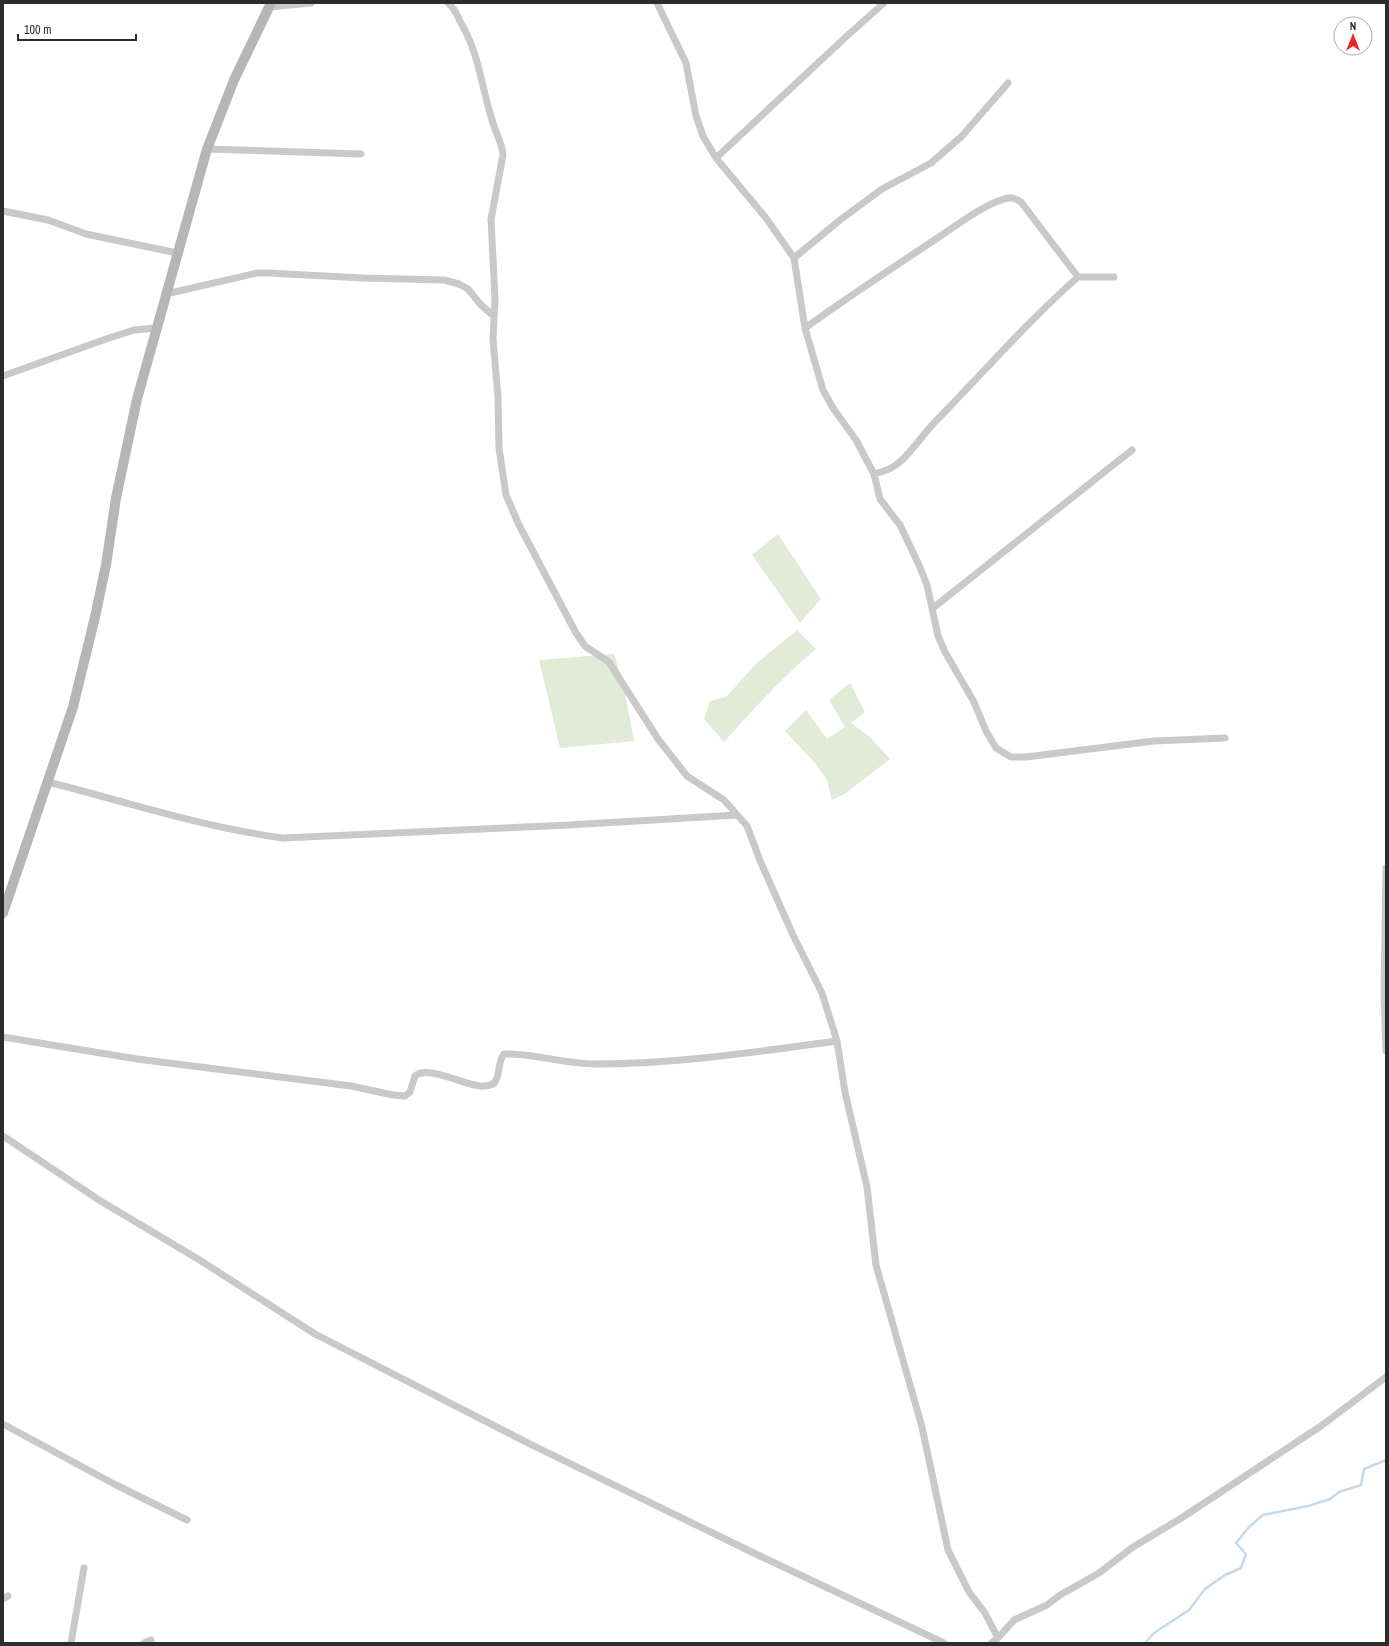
<svg xmlns="http://www.w3.org/2000/svg" width="1389" height="1646" font-family="'Archivo Narrow',sans-serif">
<style>
.green{fill:#e1ebd8}
.lines{fill:none;stroke-linecap:round;stroke-linejoin:round}
.stream{stroke:#c3d9ec;stroke-width:2.5}
.street{stroke:#c9c9c9;stroke-width:7}
.secondary{stroke:#b6b6b6;stroke-width:10}
</style>
<rect width="100%" height="100%" fill="#fff"/>
<!-- green -->
<path class="green" d="M 778,534 L 821,599 L 800,623 L 752,555 Z
M 797,630 L 816,649 C 782,677 754,709 724,742 L 704,719 L 710,701 L 726,697 L 756,664 Z
M 614,654 L 624,687 L 634,741 L 560,748 L 539,660 Z
M 850,683 L 865,712 L 851,723 L 870,737 L 890,759 L 846,793 L 832,800 L 827,780 L 816,764 L 785,731 L 806,710 L 827,739 L 845,727 L 829,700 Z"/>
<g class="lines">
<!-- stream -->
<path class="stream" d="M 1145,1643 L 1154,1633 L 1189,1610 L 1205,1589 L 1225,1575 L 1241,1568 L 1246,1554 L 1236,1543 L 1249,1527 L 1263,1515 L 1308,1506 L 1330,1499 L 1339,1492 L 1361,1485 L 1364,1469 L 1386,1460"/>
<!-- street -->
<path class="street" d="M 448,3 C 454,8 457,14 460,21 C 480,55 481,87 493,123 C 496,134 502,142 503,155 L 491,219 L 495,299 L 493,339 L 498,397 L 499,448 L 506,495 L 519,525 L 576,633 L 585,646 L 609,662 L 658,739 L 687,776 L 724,800 L 747,826 L 761,863 L 793,935 L 822,993 L 837,1041 L 845,1092 L 867,1187 L 876,1265 L 922,1427 L 948,1550 L 969,1592 L 985,1613 L 998,1638
M 657,3 L 686,63 L 696,116 L 703,136 L 716,158 L 766,218 L 794,258 L 805,328 L 823,390 L 833,408 L 856,440 L 874,474 L 880,499 L 900,525 L 919,565 L 927,585 L 938,636 L 945,652 L 974,702 L 986,731 L 996,748 L 1011,757 L 1026,757 L 1154,741 L 1225,738
M 269,7 L 311,3
M 207,149 L 361,154
M 716,158 L 849,34 L 884,3
M 3,211 L 48,220 L 86,234 L 177,253
M 794,258 L 840,220 L 882,189 L 931,163 L 962,136 L 1008,83
M 166,294 L 257,273 L 268,273 L 363,278 L 444,280 L 459,284 L 468,289 L 481,305 L 494,316
M 805,328 C 848,297 892,268 936,239 C 956,226 978,208 1001,200 C 1009,197 1014,197 1021,202 L 1078,277
M 3,376 L 106,339 L 134,330 L 156,328
M 874,474 C 882,472 889,470 896,465 C 910,455 922,435 935,422 C 982,374 1027,322 1078,277 L 1114,277
M 933,608 L 1132,450
M 48,782 C 127,802 202,827 283,838 L 569,825 L 737,815
M 1386,868 L 1384,994 L 1386,1051
M 3,1037 L 137,1059 L 351,1086 L 393,1095 L 405,1096 L 410,1092 L 415,1076 C 431,1062 478,1096 494,1083 C 501,1076 497,1062 504,1054 C 534,1053 564,1064 595,1064 C 676,1064 756,1052 837,1041
M 3,1136 L 99,1200 L 198,1259 L 315,1334 L 534,1446 L 762,1557 L 944,1643
M 3,1424 L 116,1485 L 187,1520
M 3,1599 L 8,1596
M 71,1643 L 84,1568
M 144,1643 L 151,1640
M 991,1643 L 998,1638 L 1014,1620 L 1047,1605 L 1060,1595 L 1099,1573 L 1133,1547 L 1183,1517 L 1321,1426 L 1386,1377"/>
<!-- secondary -->
<path class="secondary" d="M 3,913 L 73,707 L 95,617 L 106,565 L 116,498 L 137,399 L 207,149 L 234,80 L 271,3"/>
</g>
<!-- border -->
<rect width="1389" height="1646" fill="none" stroke="#2c2c2c" stroke-width="8"/>
<!-- north arrow -->
<g transform="translate(1353 36)"><circle r="19" fill="#ffffff" stroke="#ababab"/>
<path d="M0-3L7 15L0 10L-7 15Z" fill="#eb2526"/>
<text y="-6" font-size="11" font-weight="bold" text-anchor="middle" fill="#2c2c2c">N</text>
</g>
<!-- scale -->
<path d="M18 34v6h118v-6" fill="none" stroke="#2c2c2c" stroke-width="2"/>
<text x="24" y="34" font-size="12" fill="#2c2c2c" stroke="#ffffff" stroke-width="3" paint-order="stroke">100 m</text>
</svg>
